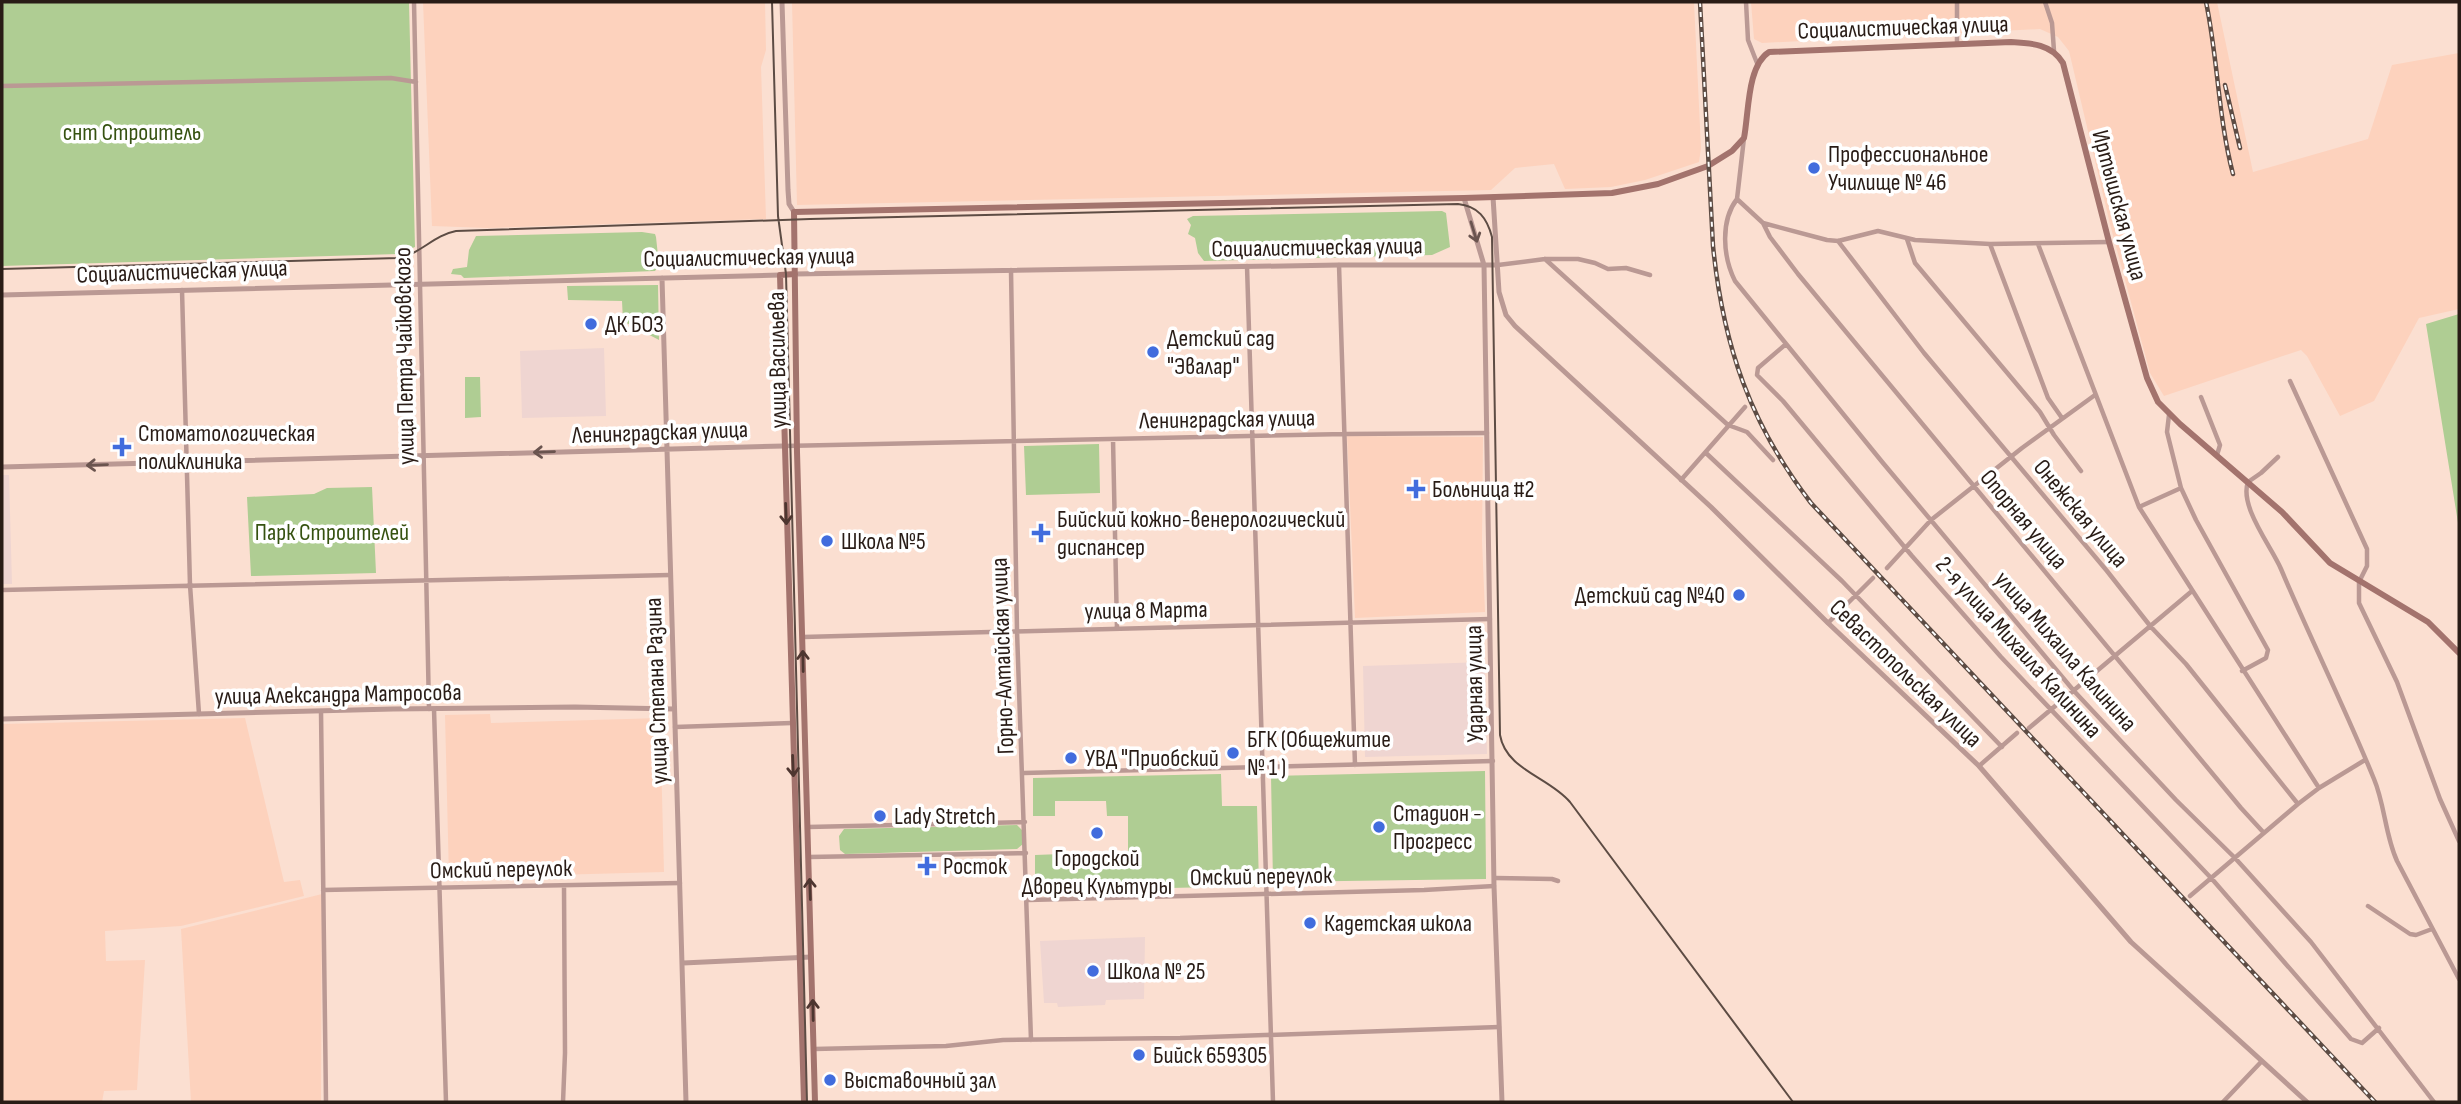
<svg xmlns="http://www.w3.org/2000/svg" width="2461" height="1104" font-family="'Sofia Sans Condensed',sans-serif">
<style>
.built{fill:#fdd2bd}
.education{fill:#efd5d1}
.green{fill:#afcd93}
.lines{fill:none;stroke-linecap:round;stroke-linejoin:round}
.minor{stroke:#ba9994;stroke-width:4.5}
.tertiary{stroke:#ba9994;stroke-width:5}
.secondary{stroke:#a3736d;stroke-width:6}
.tram{stroke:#5d4c44;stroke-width:2}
.rail-casing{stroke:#5d4c44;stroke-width:4.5}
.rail{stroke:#fff;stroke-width:2;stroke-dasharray:5;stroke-linecap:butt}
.oneway{stroke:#6a544f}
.oneway2{stroke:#4e3630}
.poi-dot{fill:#416cdd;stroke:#fff;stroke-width:2.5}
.labels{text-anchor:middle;stroke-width:7;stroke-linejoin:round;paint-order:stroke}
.street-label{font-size:24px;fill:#291c16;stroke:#fff}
.park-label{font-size:24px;fill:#365211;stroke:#fff}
.poi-label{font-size:24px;fill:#291c16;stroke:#fff;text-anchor:start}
</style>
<rect width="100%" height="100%" fill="#fbdfd1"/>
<!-- built -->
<path class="built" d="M 423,2 L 765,2 L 766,50 L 761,67 L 766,219 L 488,228 L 432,226 Z
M 792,2 L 1694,2 L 1701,148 L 1699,162 L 1645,180 L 1611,187 L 1565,189 L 1554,164 L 1515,168 L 1491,190 L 797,205 Z
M 1751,2 L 2217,2 L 2253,172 L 2368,139 L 2392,65 L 2459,53 L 2459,309 L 2419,318 L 2374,401 L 2340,416 L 2307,356 L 2301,350 L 2164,396 L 2150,373 L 2110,224 L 2069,51 L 2058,37 L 2040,29 L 1762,43 L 1754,39 Z
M 1347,436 L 1483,437 L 1482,541 L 1485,612 L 1355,618 Z
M 490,714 L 491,723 L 660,718 L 664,872 L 449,878 L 445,715 Z
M 245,718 L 284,882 L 300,880 L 304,896 L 181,926 L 105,931 L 106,961 L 145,960 L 137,1090 L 104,1091 L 102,1102 L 2,1102 L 2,724 Z
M 322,894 L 321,1102 L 191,1102 L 181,929 Z"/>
<!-- education -->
<path class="education" d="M 604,348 L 606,416 L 522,418 L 520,351 Z
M 2,475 L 9,475 L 12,584 L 2,584 Z
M 1485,662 L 1487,754 L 1365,757 L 1363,666 Z
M 1145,937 L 1144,999 L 1106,1000 L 1105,1005 L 1058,1007 L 1057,1003 L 1044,1003 L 1040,941 Z"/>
<!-- green -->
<path class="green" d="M 2,2 L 409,2 L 415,247 L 398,254 L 2,266 Z
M 1442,211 L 1446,213 L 1450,247 L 1432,255 L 1204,261 L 1198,253 L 1195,238 L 1188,234 L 1191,225 L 1187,219 L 1193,216 Z
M 642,232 L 655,234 L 656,237 L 659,265 L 655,271 L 464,278 L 461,275 L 451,274 L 453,269 L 467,267 L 469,250 L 476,236 Z
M 658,285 L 659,340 L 623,321 L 622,301 L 568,300 L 567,286 Z
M 2459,314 L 2459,529 L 2426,324 Z
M 465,377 L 480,377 L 481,417 L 465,418 Z
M 1099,444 L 1100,493 L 1026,495 L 1024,446 Z
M 372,487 L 376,573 L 251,576 L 247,497 L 314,494 L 327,488 Z
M 1485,771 L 1486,879 L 1273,882 L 1271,776 Z
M 1221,774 L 1222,806 L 1257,806 L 1259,886 L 1035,891 L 1035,855 L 1061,854 L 1062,865 L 1128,863 L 1128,816 L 1107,816 L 1106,801 L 1055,801 L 1055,816 L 1033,816 L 1033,778 Z
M 1017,825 L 1022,830 L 1023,844 L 1017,849 L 845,854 L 840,850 L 839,836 L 844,829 Z"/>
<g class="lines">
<!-- minor -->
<path class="minor" d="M 414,2 L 429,709
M 1746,2 L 1748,40 L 1757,63
M 2045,2 L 2052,23 L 2054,51
M 1957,44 L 1957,3
M 2,86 L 391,78 L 416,82
M 1744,138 L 1737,199 L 1763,223 L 1827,240 L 1838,241 L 1878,231 L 1915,240 L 1990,244 L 2109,242
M 1737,199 C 1720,221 1723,257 1735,281 L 1883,463 L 2074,691 L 2176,800 L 2235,858 L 2311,942 L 2434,1102
M 1763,223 L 1770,237 L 1798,274 L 2241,808 L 2264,833
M 1907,239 L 1915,263 L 2040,412 L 2054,435 L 2081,471
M 1838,241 L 1924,353 L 2107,571 L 2151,627 L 2186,664 L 2298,804
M 1990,244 L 2048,398 L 2062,418
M 2038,244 L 2139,507 L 2319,788
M 1545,259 L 1728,425 L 1747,432 L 1773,460
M 1339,265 L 1355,765
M 1498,265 L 1545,259 L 1578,259 L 1595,263 L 1608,269 L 1626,268 L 1650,275
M 1247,266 L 1273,1102
M 1011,270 L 1017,631 L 1031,1040
M 182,290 L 190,585 L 199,714
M 1786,344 L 1758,368 L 1757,375 L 1783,401 L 1912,556 L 2001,657 L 2212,879 L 2351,1039 L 2362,1043 L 2379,1028
M 2290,381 L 2367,549 L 2367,566 L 2359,582 L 2359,603 L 2397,682 L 2440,799 L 2459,841
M 2201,397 L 2220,445 L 2217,455
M 2169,415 L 2167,432 L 2181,488 L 2196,520 L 2268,650 L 2266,658 L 2242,671
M 1113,439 L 1117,629
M 784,446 L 1345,434 L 1487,433
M 1706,453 L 1842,581 L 2002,747
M 2278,457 L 2261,473 L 2248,482 C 2239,506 2271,546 2281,569 C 2311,640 2345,708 2374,779 C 2385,805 2385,835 2397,861 L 2459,979
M 1681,480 L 1745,407
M 2139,507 L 2181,488
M 1887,568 L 1931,520 L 2022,448 L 2095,395
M 2,590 L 670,575
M 1828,623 L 1873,578
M 803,637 L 1490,619
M 434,709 L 446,1102
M 321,711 L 326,1102
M 675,727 L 792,723
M 2029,728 L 2192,591
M 1979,766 L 2017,733
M 1024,773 L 1493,761
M 808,827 L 1025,822
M 809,857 L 1026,853
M 1495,878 L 1552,879 L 1558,881
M 323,890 L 680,883
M 2190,896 L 2298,804 L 2319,788 L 2365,760
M 1028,900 L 1424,890 L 1494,886
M 2368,906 L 2410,934 L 2416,935 L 2432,929
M 814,1049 L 946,1046 L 1003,1040 L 1180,1038 L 1499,1027
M 563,1102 L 565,1053 L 564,886
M 2223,1102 L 2261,1062"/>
<!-- tertiary -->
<path class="tertiary" d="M 782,2 L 788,190 L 789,204 L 794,212
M 1493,197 L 1499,292 L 1506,315 L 1515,326 L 1711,507 L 1828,623 L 1979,766 L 2131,942 L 2307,1102
M 1464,198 L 1484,265 L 1494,886 L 1502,1102
M 795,274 L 1339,265 L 1498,265
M 662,278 L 686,1102
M 2,295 L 780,275
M 2,467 L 784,446
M 2,719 L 393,709 L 575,707 L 674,709
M 683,963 L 811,957"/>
<!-- secondary -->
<path class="secondary" d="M 795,274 L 780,275 L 804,1102
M 815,1102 L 797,452 L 794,212 L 1464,198 L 1612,193 L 1658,184 L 1708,166 L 1732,151 L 1744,138 C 1749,112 1747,66 1769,52 L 2011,42 C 2031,43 2052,44 2063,63 L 2109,242 L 2147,378 L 2158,402 L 2180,424 L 2282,512 L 2330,563 L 2428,622 L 2459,653"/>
<!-- tram -->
<path class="tram" d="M 772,2 L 778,216 L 786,274 L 807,1102
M 2,269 L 398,258 C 419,255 434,235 456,231 L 810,219 L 1458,204 C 1478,206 1487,218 1492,237 L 1500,735 C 1506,770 1549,777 1570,802 L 1793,1102"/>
<defs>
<path id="rail" d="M 1700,2 L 1713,246 C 1723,345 1750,424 1811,503 L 2375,1102
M 2206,2 C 2218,59 2218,117 2233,174
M 2225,85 L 2240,148"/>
</defs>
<!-- rail casing -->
<use href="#rail" class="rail-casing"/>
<!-- rail -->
<use href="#rail" class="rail"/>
</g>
<!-- one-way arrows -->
<defs><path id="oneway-shaft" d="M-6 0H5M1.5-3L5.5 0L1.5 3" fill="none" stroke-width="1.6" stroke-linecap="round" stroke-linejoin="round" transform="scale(1.75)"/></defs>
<g class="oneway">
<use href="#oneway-shaft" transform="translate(1474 232) rotate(73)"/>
<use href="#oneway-shaft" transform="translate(544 452) rotate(178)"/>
<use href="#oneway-shaft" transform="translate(97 465) rotate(178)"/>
</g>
<g class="oneway2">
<use href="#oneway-shaft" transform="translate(786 514) rotate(88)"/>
<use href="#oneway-shaft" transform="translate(803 661) rotate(-91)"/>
<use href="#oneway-shaft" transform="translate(793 766) rotate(88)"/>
<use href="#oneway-shaft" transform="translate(810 889) rotate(-92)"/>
<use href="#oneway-shaft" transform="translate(813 1010) rotate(-91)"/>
</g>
<!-- markers -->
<g class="poi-dot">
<circle cx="1814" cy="168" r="7"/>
<circle cx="591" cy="324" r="7"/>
<circle cx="1153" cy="352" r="7"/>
<path d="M118.5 436.5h7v7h7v7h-7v7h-7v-7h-7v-7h7z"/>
<path d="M1412.5 478.5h7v7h7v7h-7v7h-7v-7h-7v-7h7z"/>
<path d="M1037.5 522.5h7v7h7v7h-7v7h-7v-7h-7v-7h7z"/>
<circle cx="827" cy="541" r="7"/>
<circle cx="1739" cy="595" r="7"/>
<circle cx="1233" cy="753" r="7"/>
<circle cx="1071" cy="758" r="7"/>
<circle cx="880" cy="816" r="7"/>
<circle cx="1379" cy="827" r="7"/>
<circle cx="1097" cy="833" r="7"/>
<path d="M923.5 855.5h7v7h7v7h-7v7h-7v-7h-7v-7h7z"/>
<circle cx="1310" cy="923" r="7"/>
<circle cx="1093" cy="971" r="7"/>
<circle cx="1139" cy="1055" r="7"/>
<circle cx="830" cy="1080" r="7"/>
</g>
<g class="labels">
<!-- street labels -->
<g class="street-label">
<text transform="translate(1903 27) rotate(-2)" y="8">Социалистическая улица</text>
<text transform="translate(2120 205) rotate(75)" y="8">Иртышская улица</text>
<text transform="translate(1317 247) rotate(-1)" y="8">Социалистическая улица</text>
<text transform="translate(749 257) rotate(-1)" y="8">Социалистическая улица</text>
<text transform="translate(182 271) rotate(-2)" y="8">Социалистическая улица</text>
<text transform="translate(404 356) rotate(-91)" y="8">улица Петра Чайковского</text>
<text transform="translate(777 360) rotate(-91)" y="8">улица Васильева</text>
<text transform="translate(1227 419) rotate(-1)" y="8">Ленинградская улица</text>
<text transform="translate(660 432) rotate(-2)" y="8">Ленинградская улица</text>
<text transform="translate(2081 513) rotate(50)" y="8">Онежская улица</text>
<text transform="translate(2024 519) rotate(50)" y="8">Опорная улица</text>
<text transform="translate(1146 610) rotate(-1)" y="8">улица 8 Марта</text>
<text transform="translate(2019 647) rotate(48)" y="8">2-я улица Михаила Калинина</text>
<text transform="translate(2066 651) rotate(49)" y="8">улица Михаила Калинина</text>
<text transform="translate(1002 656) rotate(-92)" y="8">Горно-Алтайская улица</text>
<text transform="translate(1906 673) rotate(44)" y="8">Севастопольская улица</text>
<text transform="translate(1474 684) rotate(-91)" y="8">Ударная улица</text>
<text transform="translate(656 691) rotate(-92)" y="8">улица Степана Разина</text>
<text transform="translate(338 694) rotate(-1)" y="8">улица Александра Матросова</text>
<text transform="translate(501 869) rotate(-1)" y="8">Омский переулок</text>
<text transform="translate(1261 876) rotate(-1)" y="8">Омский переулок</text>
</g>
<!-- park labels -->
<g class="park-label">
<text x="132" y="140">снт Строитель</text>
<text x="332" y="540">Парк Строителей</text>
</g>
<!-- poi labels -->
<g class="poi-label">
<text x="1828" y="162">Профессиональное<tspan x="1828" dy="28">Училище № 46</tspan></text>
<text x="605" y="332">ДК БОЗ</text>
<text x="1167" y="346">Детский сад<tspan x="1167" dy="28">"Эвалар"</tspan></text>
<text x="138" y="441">Стоматологическая<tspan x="138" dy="28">поликлиника</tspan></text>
<text x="1432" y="497">Больница #2</text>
<text x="1057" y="527">Бийский кожно-венерологический<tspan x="1057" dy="28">диспансер</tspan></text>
<text x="841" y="549">Школа №5</text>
<text x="1725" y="603" text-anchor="end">Детский сад №40</text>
<text x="1247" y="747">БГК (Общежитие<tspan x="1247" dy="28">№ 1 )</tspan></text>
<text x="1085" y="766">УВД "Приобский</text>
<text x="1393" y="821">Стадион -<tspan x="1393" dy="28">Прогресс</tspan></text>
<text x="894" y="824">Lady Stretch</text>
<text x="1097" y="866" text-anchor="middle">Городской<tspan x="1097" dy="28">Дворец Культуры</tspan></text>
<text x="943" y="874">Росток</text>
<text x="1324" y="931">Кадетская школа</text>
<text x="1107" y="979">Школа № 25</text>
<text x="1153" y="1063">Бийск 659305</text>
<text x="844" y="1088">Выставочный зал</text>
</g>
</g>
<!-- border -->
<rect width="2461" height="1104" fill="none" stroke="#291c16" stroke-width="7"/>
</svg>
